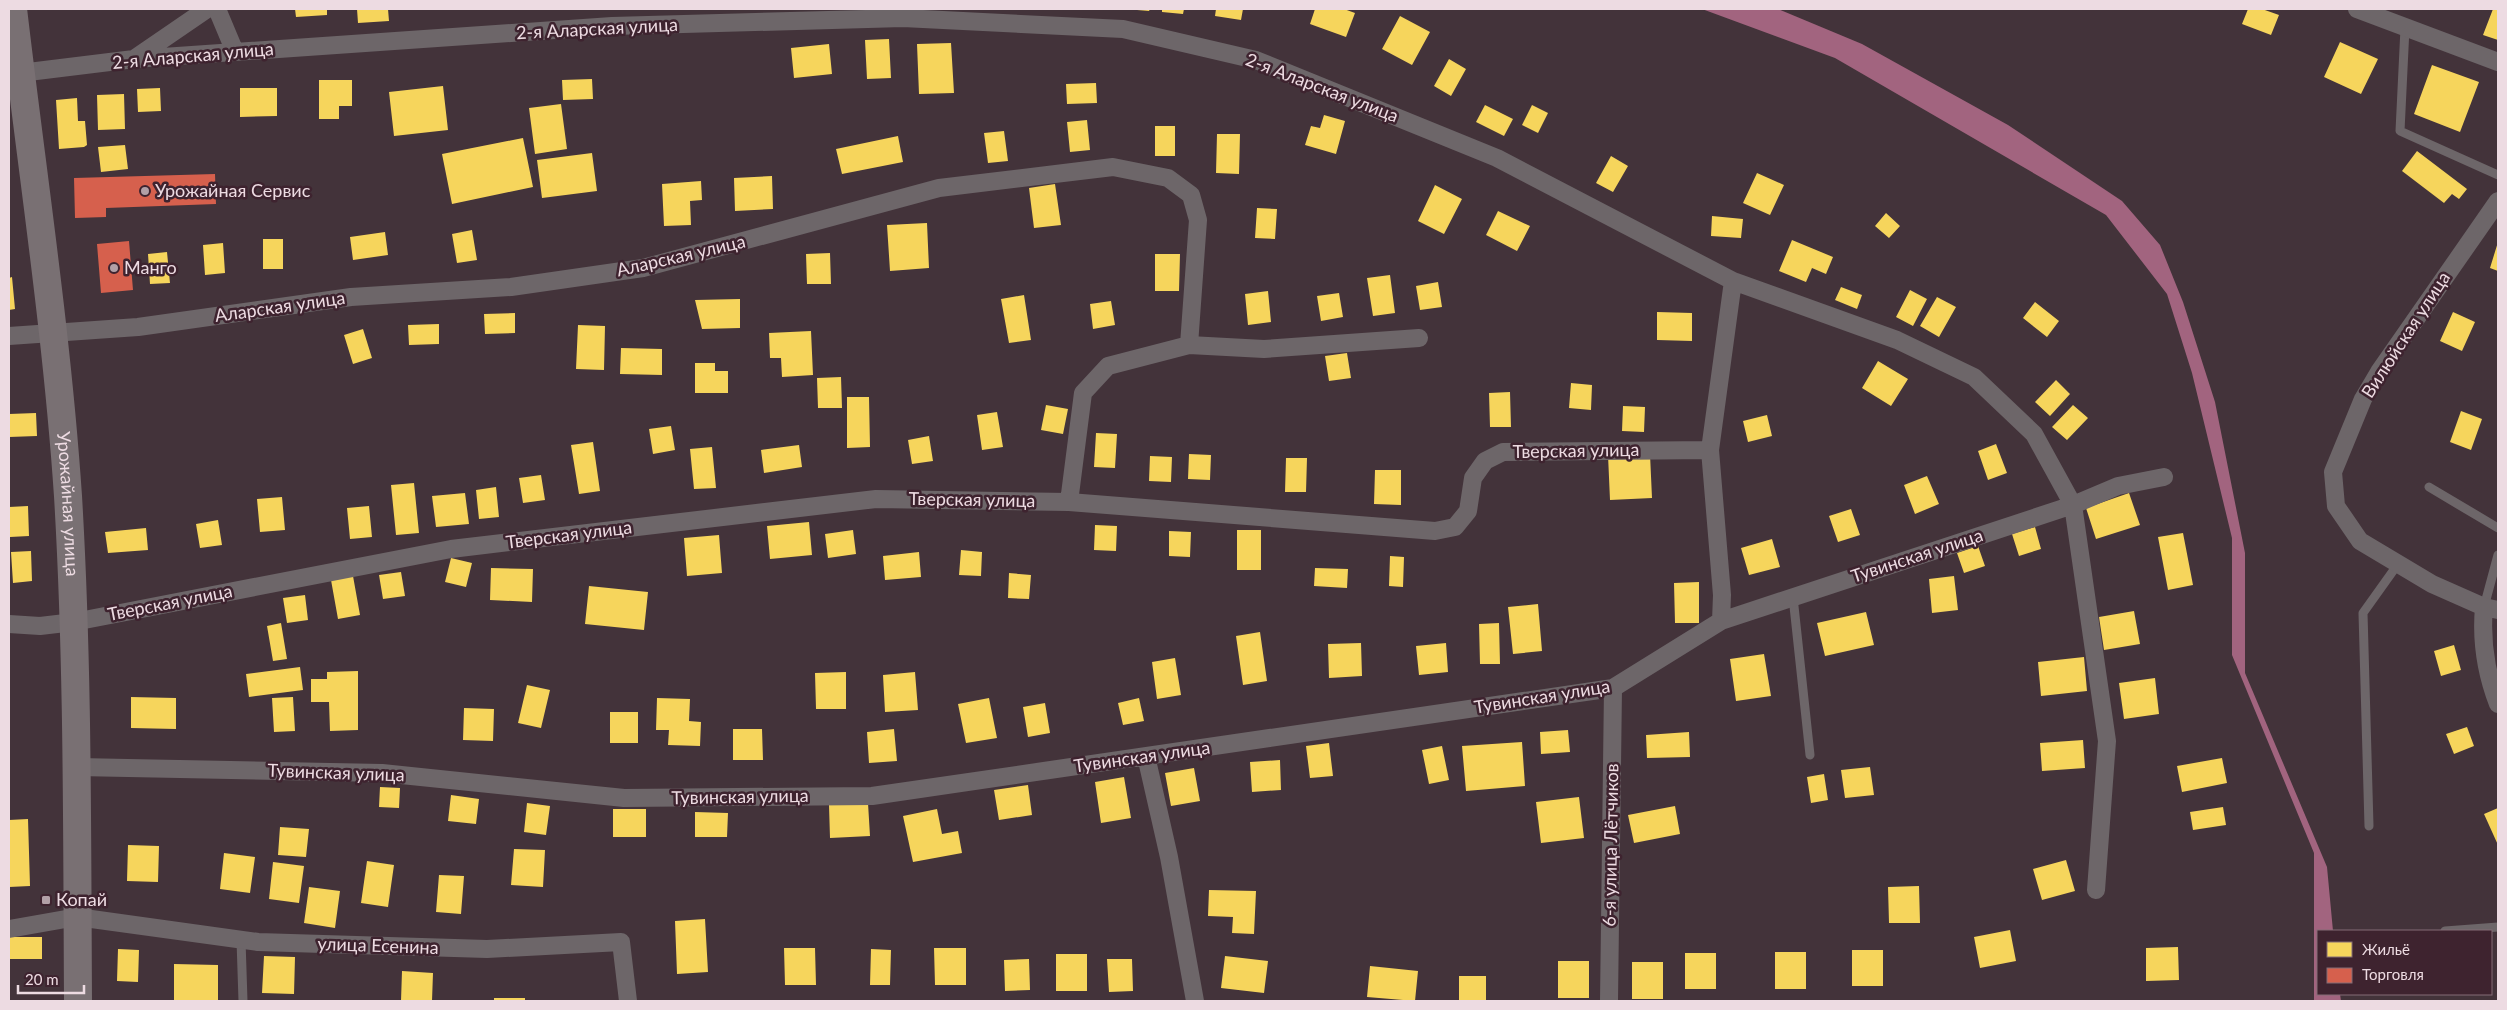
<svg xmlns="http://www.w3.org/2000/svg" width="2507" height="1010" font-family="Lato,sans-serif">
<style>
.water{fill:#a2647f}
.homes{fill:#f6d55c}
.shops{fill:#d6604d}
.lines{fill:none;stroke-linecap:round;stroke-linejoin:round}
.lane{stroke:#6d6669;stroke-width:9}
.street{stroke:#6d6669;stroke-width:18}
.primary{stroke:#797073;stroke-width:28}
.poi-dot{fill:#b2a0a7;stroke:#3e232f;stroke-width:2}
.labels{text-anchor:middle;stroke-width:5;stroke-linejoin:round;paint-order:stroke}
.street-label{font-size:18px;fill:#eddbe2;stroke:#3e232f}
.poi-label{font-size:18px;fill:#eddbe2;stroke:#3e232f;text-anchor:start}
</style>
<rect width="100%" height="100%" fill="#43333a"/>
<!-- water -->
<path class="water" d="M 1702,9 L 1778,9 L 1862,44 L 2008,125 L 2122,201 L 2160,245 L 2183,302 L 2215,402 L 2245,553 L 2245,673 L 2327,867 L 2333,931 L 2318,931 L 2318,994 L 2340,994 L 2341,1001 L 2314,1001 L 2314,853 L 2232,655 L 2232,538 L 2192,373 L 2167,294 L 2106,215 L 1835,58 Z"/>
<!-- homes -->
<path class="homes" d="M 295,9 L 327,9 L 327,15 L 296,17 Z
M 357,9 L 388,9 L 389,21 L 358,23 Z
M 1137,9 L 1150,9 L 1149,11 L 1137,10 Z
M 1162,9 L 1184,9 L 1183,14 L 1162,12 Z
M 1216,9 L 1243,9 L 1241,20 L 1215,16 Z
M 1315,9 L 1344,9 L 1355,13 L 1346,37 L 1310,24 Z
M 2248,9 L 2262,9 L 2279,15 L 2271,35 L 2242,24 Z
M 2493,9 L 2498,9 L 2498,40 L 2483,35 Z
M 1400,16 L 1430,32 L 1412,65 L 1382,49 Z
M 889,39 L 891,78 L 867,79 L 865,40 Z
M 2340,42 L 2378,59 L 2361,94 L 2324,77 Z
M 951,43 L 954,93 L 919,94 L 917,44 Z
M 829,44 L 832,74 L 794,78 L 791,48 Z
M 1449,59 L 1466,69 L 1451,96 L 1434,86 Z
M 2432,65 L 2479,82 L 2460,132 L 2414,114 Z
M 592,79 L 593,99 L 563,100 L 562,80 Z
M 319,80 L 352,80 L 352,106 L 339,106 L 339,119 L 319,119 Z
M 1096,83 L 1097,103 L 1067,104 L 1066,84 Z
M 443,86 L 448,130 L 394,136 L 389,92 Z
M 160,88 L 161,111 L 138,112 L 137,89 Z
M 240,88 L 277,88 L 277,116 L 240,117 Z
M 124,94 L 125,129 L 98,130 L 97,95 Z
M 77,98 L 78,121 L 85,121 L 87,145 L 84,147 L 59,149 L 56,100 Z
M 561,104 L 567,149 L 535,154 L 529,108 Z
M 1485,105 L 1513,119 L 1504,136 L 1476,122 Z
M 1532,105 L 1548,113 L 1538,133 L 1522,125 Z
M 1324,115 L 1345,121 L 1336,154 L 1305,145 L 1311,126 L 1320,128 Z
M 1087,120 L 1090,150 L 1070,152 L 1067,122 Z
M 1155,126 L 1175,126 L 1175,156 L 1155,156 Z
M 1004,131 L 1008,161 L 988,163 L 984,133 Z
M 1217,134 L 1240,134 L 1239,174 L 1216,173 Z
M 898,136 L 903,162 L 842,174 L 836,149 Z
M 523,138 L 533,187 L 452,204 L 442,154 Z
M 125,145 L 128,169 L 101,172 L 98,147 Z
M 2417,151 L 2467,189 L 2459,199 L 2452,194 L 2444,203 L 2402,171 Z
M 592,153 L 597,191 L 542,198 L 537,160 Z
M 1611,156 L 1628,166 L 1613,192 L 1596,183 Z
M 1757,173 L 1784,185 L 1770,215 L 1743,203 Z
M 772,176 L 773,209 L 735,211 L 734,178 Z
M 701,181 L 702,200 L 690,201 L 691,225 L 664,226 L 662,184 Z
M 1055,184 L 1061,225 L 1034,228 L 1029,188 Z
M 1435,185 L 1462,199 L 1444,234 L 1418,221 Z
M 1257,208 L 1277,209 L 1275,239 L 1255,238 Z
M 1498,211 L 1530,226 L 1517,251 L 1486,235 Z
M 1886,213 L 1900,226 L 1889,238 L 1875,226 Z
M 1712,216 L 1743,219 L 1741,238 L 1711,236 Z
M 927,223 L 929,268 L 890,271 L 887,225 Z
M 472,230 L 477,260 L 457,263 L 452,234 Z
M 385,232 L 388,255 L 353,260 L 350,237 Z
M 263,239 L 283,239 L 283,269 L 263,269 Z
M 1792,240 L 1833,257 L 1826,274 L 1812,268 L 1806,282 L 1779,271 Z
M 2498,242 L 2498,271 L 2490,268 Z
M 223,243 L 225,273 L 205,275 L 203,245 Z
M 167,252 L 170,283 L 150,284 L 148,254 Z
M 830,253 L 831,284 L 807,284 L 806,254 Z
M 1155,254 L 1180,254 L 1179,291 L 1155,291 Z
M 1390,275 L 1395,313 L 1373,316 L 1367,278 Z
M 12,277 L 15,309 L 9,310 L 9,278 Z
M 1438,282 L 1442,307 L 1420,310 L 1416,286 Z
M 1841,287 L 1862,295 L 1857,309 L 1835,300 Z
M 1910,290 L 1927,299 L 1913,326 L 1896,317 Z
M 1268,291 L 1271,322 L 1248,325 L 1245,294 Z
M 1339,293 L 1343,317 L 1321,321 L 1317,296 Z
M 1024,295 L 1031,340 L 1009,343 L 1001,299 Z
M 1937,297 L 1956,307 L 1939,337 L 1920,326 Z
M 740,299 L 740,328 L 702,329 L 695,300 Z
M 1111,301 L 1115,325 L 1093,329 L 1090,304 Z
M 2035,302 L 2059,321 L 2047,337 L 2023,318 Z
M 1657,312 L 1692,313 L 1692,341 L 1657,340 Z
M 2453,312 L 2475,322 L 2462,351 L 2440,341 Z
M 515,313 L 515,333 L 485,334 L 484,314 Z
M 439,324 L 439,344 L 409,345 L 408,325 Z
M 578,325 L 605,326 L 604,370 L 576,369 Z
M 363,329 L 372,358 L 353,364 L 344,335 Z
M 811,331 L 813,375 L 782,377 L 781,358 L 770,358 L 769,333 Z
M 621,348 L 662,349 L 662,375 L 620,374 Z
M 1347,353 L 1351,378 L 1329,381 L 1325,356 Z
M 1878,361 L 1908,379 L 1891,406 L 1862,388 Z
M 695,363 L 715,363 L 715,371 L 728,371 L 728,393 L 695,393 Z
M 841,377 L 842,408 L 818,408 L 817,378 Z
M 2056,380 L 2070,394 L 2050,416 L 2035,402 Z
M 1571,383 L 1592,385 L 1591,410 L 1569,408 Z
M 1510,392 L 1511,427 L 1490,427 L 1489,393 Z
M 847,397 L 869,397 L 870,447 L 847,448 Z
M 1046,405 L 1068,409 L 1063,434 L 1041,430 Z
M 2073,405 L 2088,418 L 2067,440 L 2052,427 Z
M 1623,406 L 1645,407 L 1644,432 L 1622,431 Z
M 2461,411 L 2482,419 L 2471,450 L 2450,442 Z
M 997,412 L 1003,447 L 982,450 L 977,415 Z
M 36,413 L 37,436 L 9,437 L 9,414 Z
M 1767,415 L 1772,436 L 1748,442 L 1743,421 Z
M 671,426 L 675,450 L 653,454 L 649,429 Z
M 1096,433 L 1117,434 L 1115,468 L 1094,467 Z
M 929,436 L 933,461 L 912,464 L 908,440 Z
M 593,442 L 600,491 L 579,494 L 571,445 Z
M 1996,444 L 2007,473 L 1988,480 L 1978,451 Z
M 799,445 L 802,467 L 764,473 L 761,450 Z
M 712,447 L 716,488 L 694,489 L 690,449 Z
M 1189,454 L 1211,455 L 1210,480 L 1188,479 Z
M 1650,454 L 1652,498 L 1610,500 L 1608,455 Z
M 1150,456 L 1172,457 L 1171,482 L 1149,481 Z
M 1286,458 L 1307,458 L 1306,492 L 1285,492 Z
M 1375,470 L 1401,470 L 1401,505 L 1374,504 Z
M 541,475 L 545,500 L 523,503 L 519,478 Z
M 1927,476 L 1939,504 L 1915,514 L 1904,485 Z
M 414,483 L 419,533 L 396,535 L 391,485 Z
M 496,487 L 499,517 L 479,519 L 476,490 Z
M 465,493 L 469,524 L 436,527 L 432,496 Z
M 2129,493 L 2140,525 L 2096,539 L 2086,508 Z
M 282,497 L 285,530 L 260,532 L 257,499 Z
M 28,506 L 29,536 L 10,537 L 9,507 Z
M 369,506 L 372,537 L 350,539 L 347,508 Z
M 1851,509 L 1860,535 L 1838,542 L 1829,516 Z
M 218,520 L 222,545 L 200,548 L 196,524 Z
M 809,522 L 812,555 L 770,559 L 767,526 Z
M 1095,525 L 1117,526 L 1116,551 L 1094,550 Z
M 2035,527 L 2041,549 L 2019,556 L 2012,534 Z
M 146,528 L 148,550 L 108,553 L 105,532 Z
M 853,530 L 856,554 L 828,558 L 825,534 Z
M 1237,530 L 1261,530 L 1261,570 L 1237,570 Z
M 1169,531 L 1191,532 L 1190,557 L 1169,556 Z
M 2183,533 L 2193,585 L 2168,590 L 2158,537 Z
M 719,535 L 722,573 L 687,576 L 684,538 Z
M 1772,539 L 1780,567 L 1749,575 L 1741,548 Z
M 1978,546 L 1985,566 L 1964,573 L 1957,553 Z
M 961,550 L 982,552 L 981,576 L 959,575 Z
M 31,551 L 32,581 L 13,583 L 11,552 Z
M 919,552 L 921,577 L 885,580 L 883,556 Z
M 1390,556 L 1404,557 L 1403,587 L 1389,586 Z
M 451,558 L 472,563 L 466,587 L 445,582 Z
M 491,568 L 533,569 L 532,602 L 490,600 Z
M 1315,568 L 1348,569 L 1347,588 L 1314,586 Z
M 401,572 L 405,596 L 383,599 L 379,575 Z
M 1009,573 L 1031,575 L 1029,599 L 1008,598 Z
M 353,576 L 360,615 L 338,619 L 331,580 Z
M 1954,576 L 1958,610 L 1932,613 L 1929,579 Z
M 1699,582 L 1699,623 L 1675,623 L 1674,583 Z
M 589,586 L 648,592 L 644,630 L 585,624 Z
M 305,595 L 308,620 L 287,623 L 283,598 Z
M 1538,604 L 1542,651 L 1513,654 L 1508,607 Z
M 2134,611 L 2140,644 L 2104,650 L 2099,617 Z
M 1866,612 L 1874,645 L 1825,656 L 1817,623 Z
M 281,623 L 287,659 L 273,661 L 267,626 Z
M 1499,623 L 1500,664 L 1480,664 L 1479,624 Z
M 1260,632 L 1267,681 L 1243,685 L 1236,636 Z
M 1361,643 L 1362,676 L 1329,678 L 1328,644 Z
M 1446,643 L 1448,672 L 1419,675 L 1416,646 Z
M 2454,645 L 2461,670 L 2441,676 L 2434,651 Z
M 1764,654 L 1771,696 L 1736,701 L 1730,659 Z
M 2084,657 L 2087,691 L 2041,696 L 2038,662 Z
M 1175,658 L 1181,695 L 1157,699 L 1152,662 Z
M 300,667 L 303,690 L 249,697 L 246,674 Z
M 358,671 L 358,730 L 330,731 L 329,702 L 311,702 L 311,679 L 327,679 L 327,672 Z
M 846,672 L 846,709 L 816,709 L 815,673 Z
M 915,672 L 918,710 L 885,712 L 883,675 Z
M 2155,678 L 2159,714 L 2124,719 L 2119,683 Z
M 527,685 L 550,690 L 541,728 L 518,723 Z
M 131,697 L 176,698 L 176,729 L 131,728 Z
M 293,697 L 295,731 L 274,732 L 272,698 Z
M 657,698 L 690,699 L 689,721 L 701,722 L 700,746 L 668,745 L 669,730 L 656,730 Z
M 989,698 L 997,738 L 966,743 L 958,704 Z
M 1139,698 L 1144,721 L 1123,725 L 1118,703 Z
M 1045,703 L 1050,733 L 1028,737 L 1023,707 Z
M 464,708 L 494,709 L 493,741 L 463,740 Z
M 610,712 L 638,712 L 638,743 L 610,743 Z
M 2467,727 L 2474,746 L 2454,754 L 2446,734 Z
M 733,729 L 762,729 L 763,760 L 733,760 Z
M 894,729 L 897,761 L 869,763 L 867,732 Z
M 1568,730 L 1570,752 L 1541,754 L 1540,732 Z
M 1689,732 L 1690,757 L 1647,758 L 1646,735 Z
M 2083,740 L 2085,768 L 2042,771 L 2040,743 Z
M 1522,742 L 1525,786 L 1466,791 L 1462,746 Z
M 1329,743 L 1333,776 L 1310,778 L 1306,746 Z
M 1442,746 L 1449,780 L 1429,784 L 1422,750 Z
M 2222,758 L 2227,783 L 2182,792 L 2177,766 Z
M 1280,760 L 1281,790 L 1252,792 L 1250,762 Z
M 1870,767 L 1874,795 L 1845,798 L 1841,770 Z
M 1194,768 L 1200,801 L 1171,806 L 1165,773 Z
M 1824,774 L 1828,800 L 1811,803 L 1807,777 Z
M 1124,777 L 1131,818 L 1101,823 L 1095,782 Z
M 1028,785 L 1032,815 L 999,820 L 994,790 Z
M 380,787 L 400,788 L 399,808 L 379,807 Z
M 451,795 L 479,799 L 476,824 L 448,821 Z
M 1579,797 L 1584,838 L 1541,843 L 1536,802 Z
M 527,803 L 550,806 L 546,835 L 524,832 Z
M 868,803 L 870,836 L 830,838 L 829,805 Z
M 1675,806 L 1680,834 L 1634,843 L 1628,815 Z
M 2223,807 L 2226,825 L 2193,830 L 2190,812 Z
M 2498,808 L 2498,845 L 2484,814 Z
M 613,809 L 646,809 L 646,837 L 613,837 Z
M 937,809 L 942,834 L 958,831 L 962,853 L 913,862 L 903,816 Z
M 695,812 L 728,813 L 727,837 L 695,837 Z
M 28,819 L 30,886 L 9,887 L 9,820 Z
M 280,827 L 309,829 L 306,857 L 278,855 Z
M 128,845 L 159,846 L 158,882 L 127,881 Z
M 514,849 L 545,850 L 543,887 L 511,885 Z
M 224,853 L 255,857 L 250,893 L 220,889 Z
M 2066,860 L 2075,891 L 2042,900 L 2033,869 Z
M 367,861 L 394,865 L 388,907 L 361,903 Z
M 273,862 L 304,866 L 299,903 L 269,899 Z
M 439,875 L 464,876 L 461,914 L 436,912 Z
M 1919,886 L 1920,923 L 1889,923 L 1888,887 Z
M 309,887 L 340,891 L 335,928 L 304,923 Z
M 1209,890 L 1256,891 L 1254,934 L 1232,933 L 1233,917 L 1208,916 Z
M 705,919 L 708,972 L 677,974 L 675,921 Z
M 2010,930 L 2016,961 L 1980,968 L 1974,937 Z
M 9,937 L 42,937 L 42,959 L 9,959 Z
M 2178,947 L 2179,980 L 2146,981 L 2146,948 Z
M 784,948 L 815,948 L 816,985 L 785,985 Z
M 934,948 L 966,948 L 966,985 L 935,985 Z
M 118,949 L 139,950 L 138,982 L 117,981 Z
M 871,949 L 891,950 L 890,985 L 870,985 Z
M 1852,950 L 1883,950 L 1883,986 L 1852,986 Z
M 1775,952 L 1806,952 L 1806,989 L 1775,989 Z
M 1685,953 L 1716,953 L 1716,989 L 1685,989 Z
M 1056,954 L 1087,954 L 1087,991 L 1056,991 Z
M 264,956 L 295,957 L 294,994 L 262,993 Z
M 1225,956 L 1268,961 L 1264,993 L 1221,988 Z
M 1029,959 L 1030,990 L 1005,991 L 1004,960 Z
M 1107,959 L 1132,959 L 1133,991 L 1109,992 Z
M 1558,961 L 1589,961 L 1589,998 L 1558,998 Z
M 1632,962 L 1663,962 L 1663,999 L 1632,999 Z
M 174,964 L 218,965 L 218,1001 L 174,1001 Z
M 1370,966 L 1418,971 L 1415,1001 L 1367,997 Z
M 402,971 L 433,973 L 432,1001 L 401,1001 Z
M 1459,976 L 1486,976 L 1486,1001 L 1459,1001 Z
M 494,998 L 525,998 L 525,1001 L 494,1001 Z"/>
<!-- shops -->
<path class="shops" d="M 215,174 L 216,204 L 106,208 L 106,217 L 75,218 L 74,178 Z
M 129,241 L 133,290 L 101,293 L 97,244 Z"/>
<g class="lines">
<!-- lane -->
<path class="lane" d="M 2405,28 L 2400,131 L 2498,175
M 2429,487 L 2498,528
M 1793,597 L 1810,755
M 2484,607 L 2498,555
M 2369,826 L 2363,613 L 2398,564
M 2445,931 L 2498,927
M 241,940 L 243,1001"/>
<!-- street -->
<path class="street" d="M 217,9 L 235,52
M 2357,9 L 2498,62
M 134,59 L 207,9
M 12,74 L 134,59 L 612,26 L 903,18 L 1123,29 L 1256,60 L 1497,158 L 1733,281 L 1897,340 L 1974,377 L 2034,434 L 2073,505 L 2107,741 L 2096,890
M 2498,201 L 2379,372 L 2363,399 L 2333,472 L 2336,506 L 2360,541 L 2432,584 L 2484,607 L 2498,610
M 9,336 L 138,327 L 351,297 L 511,287 L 643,268 L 939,188 L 1113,167 L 1168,178 L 1191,195 L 1198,220 L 1189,345
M 1069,502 L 1083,393 L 1108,366 L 1189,345 L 1264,349 L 1419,338
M 2484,607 C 2481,640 2486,673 2498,704
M 1721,621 L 1722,595 L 1710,450 L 1733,281
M 9,624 L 40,626 L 74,622 L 451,549 L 876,499 L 1069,502 L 1435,531 L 1455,527 L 1468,511 L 1473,478 L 1485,461 L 1503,452 L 1710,450
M 1146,756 L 1169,857 L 1195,1001
M 77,767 L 382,773 L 624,798 L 872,796 L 1613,688 L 1721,621 L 2073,505 L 2118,486 L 2164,477
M 9,929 L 77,917 L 258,942 L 487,949 L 621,942 L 628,1001
M 1609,1001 L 1613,688"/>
<!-- primary -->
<path class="primary" id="s1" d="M 13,9 C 32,171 57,333 68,496 C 78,664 77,833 78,1001"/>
</g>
<!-- markers -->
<g class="poi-dot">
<circle cx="145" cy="191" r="5"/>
<circle cx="114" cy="268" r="5"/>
<rect x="41" y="895" width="10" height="10" rx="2.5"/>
</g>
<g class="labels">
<!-- street labels -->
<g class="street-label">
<text transform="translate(597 29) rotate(-3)" y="6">2-я Аларская улица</text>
<text transform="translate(193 56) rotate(-5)" y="6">2-я Аларская улица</text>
<text transform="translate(1322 88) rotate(21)" y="6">2-я Аларская улица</text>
<text transform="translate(681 256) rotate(-13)" y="6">Аларская улица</text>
<text transform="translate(280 307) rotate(-8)" y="6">Аларская улица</text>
<text transform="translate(2406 335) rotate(-57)" y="6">Вилюйская улица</text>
<text transform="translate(1576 451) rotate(-1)" y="6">Тверская улица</text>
<text transform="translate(972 500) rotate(1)" y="6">Тверская улица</text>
<text dy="6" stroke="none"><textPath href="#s1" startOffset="498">Урожайная улица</textPath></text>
<text transform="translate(569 535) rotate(-7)" y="6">Тверская улица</text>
<text transform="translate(1917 556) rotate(-18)" y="6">Тувинская улица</text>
<text transform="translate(170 603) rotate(-11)" y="6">Тверская улица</text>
<text transform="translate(1542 697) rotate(-9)" y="6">Тувинская улица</text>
<text transform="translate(1142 757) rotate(-8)" y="6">Тувинская улица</text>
<text transform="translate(336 773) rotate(2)" y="6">Тувинская улица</text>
<text transform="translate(740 797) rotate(-1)" y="6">Тувинская улица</text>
<text transform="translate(1611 845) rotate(-89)" y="6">6-я улица Лётчиков</text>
<text transform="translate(378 946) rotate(2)" y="6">улица Есенина</text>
</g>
<!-- poi labels -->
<g class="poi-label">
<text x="155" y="197">Урожайная Сервис</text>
<text x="124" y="274">Манго</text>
<text x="56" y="906">Копай</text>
</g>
</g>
<!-- border -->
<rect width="2507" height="1010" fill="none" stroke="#eddbe2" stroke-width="20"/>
<!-- legend -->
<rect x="2317" y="930" width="175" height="65" fill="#3e232f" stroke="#846d77"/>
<rect x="2327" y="942" width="25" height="15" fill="#f6d55c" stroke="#846d77"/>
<text x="2362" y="955" font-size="15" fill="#eddbe2">Жильё</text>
<rect x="2327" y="968" width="25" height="15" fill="#d6604d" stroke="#846d77"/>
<text x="2362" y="980" font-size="15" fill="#eddbe2">Торговля</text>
<!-- scale -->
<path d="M18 985v8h66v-8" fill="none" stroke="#eddbe2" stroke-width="2.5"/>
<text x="25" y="985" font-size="15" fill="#eddbe2" stroke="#3e232f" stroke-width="4" paint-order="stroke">20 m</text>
</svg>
